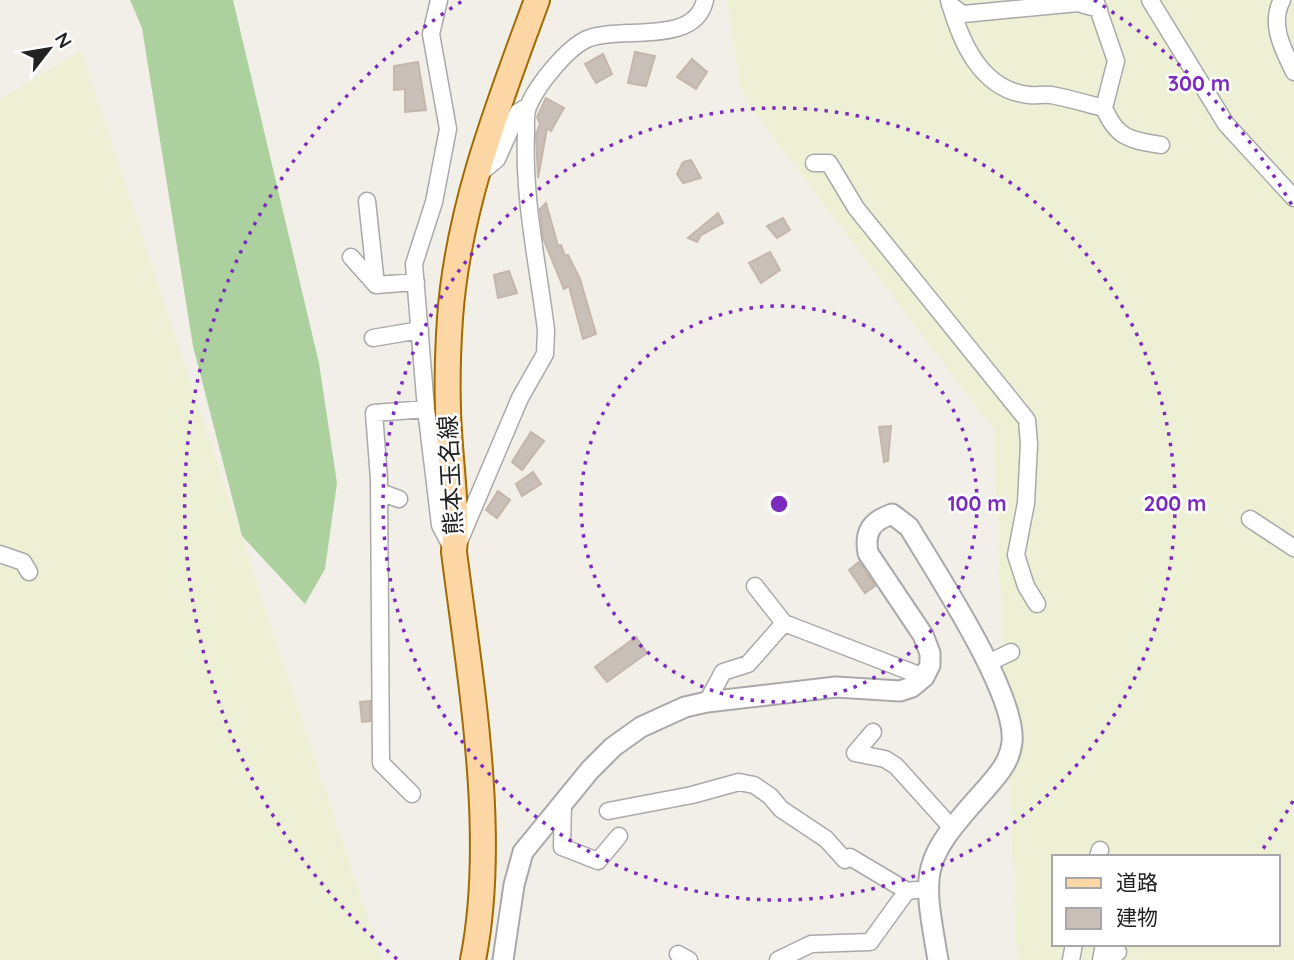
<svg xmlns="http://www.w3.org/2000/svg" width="1294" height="960" font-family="Quicksand,'Noto Sans JP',sans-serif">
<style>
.farmland{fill:#eef0d5;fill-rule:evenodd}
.forest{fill:#add19e}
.building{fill:#c7bfb8;stroke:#c4b6ab;stroke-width:2}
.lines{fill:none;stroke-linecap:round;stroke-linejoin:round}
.minor-casing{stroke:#a9a9a9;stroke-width:19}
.tertiary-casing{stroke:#a9a9a9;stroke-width:23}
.primary-casing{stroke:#a06b00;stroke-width:28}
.minor{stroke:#fff;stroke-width:16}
.tertiary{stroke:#fff;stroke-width:19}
.primary{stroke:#fcd6a4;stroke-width:24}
.ring{fill:none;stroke:#7b2cbf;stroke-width:3.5;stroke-dasharray:3.5 7}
.labels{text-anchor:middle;stroke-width:5;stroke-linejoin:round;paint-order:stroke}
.street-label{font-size:24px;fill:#222;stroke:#fff}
.centre{fill:#7b2cbf;stroke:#fff;stroke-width:3.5}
.ring-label{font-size:21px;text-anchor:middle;font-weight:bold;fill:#7b2cbf;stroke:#fff;stroke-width:5;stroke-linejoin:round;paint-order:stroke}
</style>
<rect width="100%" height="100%" fill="#f2efe9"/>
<!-- farmland -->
<path class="farmland" d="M 727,0 L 1294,0 L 1294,960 L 1017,960 L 993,429 L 741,94 ZM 1054,857 L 1278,857 L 1278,944 L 1054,944 Z
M 81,50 L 382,960 L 0,960 L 0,100 Z"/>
<!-- forest -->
<path class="forest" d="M 130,0 L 233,0 L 319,363 L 337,483 L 325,569 L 305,604 L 242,536 L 193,346 L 142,28 Z"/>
<!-- building -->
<path class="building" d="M 635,52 L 655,56 L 646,86 L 628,83 Z
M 603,54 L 612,74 L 596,83 L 585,64 Z
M 692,59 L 707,72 L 696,89 L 677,77 Z
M 418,62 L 426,110 L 405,112 L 405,89 L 394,90 L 394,66 Z
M 546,98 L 564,108 L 551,131 L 547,128 L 538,178 L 536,134 L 540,124 L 537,117 Z
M 691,160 L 701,178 L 683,183 L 677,174 L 683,162 Z
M 546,203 L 558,246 L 561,245 L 565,256 L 568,255 L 580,279 L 596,334 L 583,339 L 569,286 L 564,289 L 543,238 L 540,209 Z
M 718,213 L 723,223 L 701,235 L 697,242 L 688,238 Z
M 783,218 L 790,230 L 777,238 L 767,226 Z
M 770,252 L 780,270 L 761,283 L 749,263 Z
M 509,271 L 517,293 L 498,298 L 494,275 Z
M 891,426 L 888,461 L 884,462 L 879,427 Z
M 531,432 L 544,441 L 522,470 L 512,462 Z
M 533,472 L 541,484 L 522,496 L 516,484 Z
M 498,491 L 510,500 L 497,518 L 486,510 Z
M 859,562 L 875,586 L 865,593 L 849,570 Z
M 636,637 L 647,653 L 607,682 L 595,667 Z
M 370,701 L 370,721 L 362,722 L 360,702 Z"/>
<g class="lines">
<defs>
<path id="minor" d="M 439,0 L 431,34 L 448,129 L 434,202 L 414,264 L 426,409 L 440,525 L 453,550
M 949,0 C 960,40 980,90 1029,95 C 1036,96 1043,94 1051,95 C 1069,98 1087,104 1104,108 L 1116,61 L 1095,0
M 1150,0 L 1226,124 L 1294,198
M 1282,0 C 1269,24 1283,49 1294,72
M 950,5 L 963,14 L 1078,3 L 1099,9
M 1104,108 C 1117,139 1131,140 1161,145
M 814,163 L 829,163 L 856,208 L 1027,420 L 1029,444 L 1026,503 L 1016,555 L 1026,586 L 1037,604
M 479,174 L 497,159 L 518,112 L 527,107
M 367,201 L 376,285
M 351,257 L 376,285 L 416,282
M 373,338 L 420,330
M 380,492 L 399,499
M 1250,519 L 1294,548
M 458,544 L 520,398 L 545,354 L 546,330 C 538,265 523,198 526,133 C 526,125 525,114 528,107 C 536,86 567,48 587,39 C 620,25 695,47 705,0
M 0,554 L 23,562 L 29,572
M 755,586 L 784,623 L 924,677
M 988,663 L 1011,652
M 707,702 L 723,672 L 748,664 L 784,623
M 873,732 L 855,753 L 885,759 L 896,766 L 951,827
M 412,794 L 381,763 L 379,479 L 374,413 L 426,409
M 563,803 L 562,847 L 598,861 L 619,836
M 608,811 L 692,795 L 739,782 L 754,785 L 770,796 L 781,809 L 826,839 L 845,860 L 850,857 L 907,891
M 1098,857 L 1100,850
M 678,954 L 689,960
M 778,960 L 811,944 L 870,942 L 907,891 L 917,890
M 1071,960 L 1074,944
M 1101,960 L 1104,944
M 1108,960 L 1118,952"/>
<path id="tertiary" d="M 503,960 L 514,885 L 523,852 L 590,770 L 613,747 L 641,727 L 685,707 L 707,702 L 836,687 L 900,691 L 912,687 L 924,677 L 930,665 L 930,653 L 923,635 L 868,553 C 864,531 872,521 892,514 L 909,527 C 935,571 1017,694 1012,742 C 1010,763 996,777 983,792 C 920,862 922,869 938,960"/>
<path id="primary" d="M 473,960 C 498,835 470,678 454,552 C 458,505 449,457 448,409 C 447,379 448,348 450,318 C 458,207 499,103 537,0"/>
</defs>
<!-- minor casing -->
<use href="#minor" class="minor-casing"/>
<!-- tertiary casing -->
<use href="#tertiary" class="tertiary-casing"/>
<!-- primary casing -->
<use href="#primary" class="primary-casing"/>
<!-- minor -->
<use href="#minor" class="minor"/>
<!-- tertiary -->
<use href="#tertiary" class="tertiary"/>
<!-- primary -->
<use href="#primary" class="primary"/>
</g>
<!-- distance rings -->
<g class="ring">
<circle cx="779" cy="504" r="198"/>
<circle cx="779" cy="504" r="396"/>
<path d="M1293 801A594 594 0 0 1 1260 853M397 959A594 594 0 0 1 464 0M1094 0A594 594 0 0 1 1293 207"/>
</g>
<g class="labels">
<!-- street labels -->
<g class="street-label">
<text transform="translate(451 475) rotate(-93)" y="8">熊本玉名線</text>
</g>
</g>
<circle cx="779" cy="504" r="10" class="centre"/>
<g class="ring-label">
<text x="1199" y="91">300 m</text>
<text x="977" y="511">100 m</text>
<text x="1175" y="511">200 m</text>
</g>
<!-- legend -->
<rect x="1052" y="855" width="228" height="91" fill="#ffffff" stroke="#a7a7a7" stroke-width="2"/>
<rect x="1066" y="878" width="35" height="10" fill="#fcd6a4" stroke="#a7a7a7" stroke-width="2"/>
<text x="1116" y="890" font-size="21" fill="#222222">道路</text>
<rect x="1066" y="908" width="35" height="21" fill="#c7bfb8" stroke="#a7a7a7" stroke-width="2"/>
<text x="1116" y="925" font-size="21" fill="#222222">建物</text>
<!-- north arrow -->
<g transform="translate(49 49) rotate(59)" stroke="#ffffff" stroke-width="5" paint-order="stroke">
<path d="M0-5L12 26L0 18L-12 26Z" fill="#222222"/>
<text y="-10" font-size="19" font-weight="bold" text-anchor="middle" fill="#222222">N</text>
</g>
</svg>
